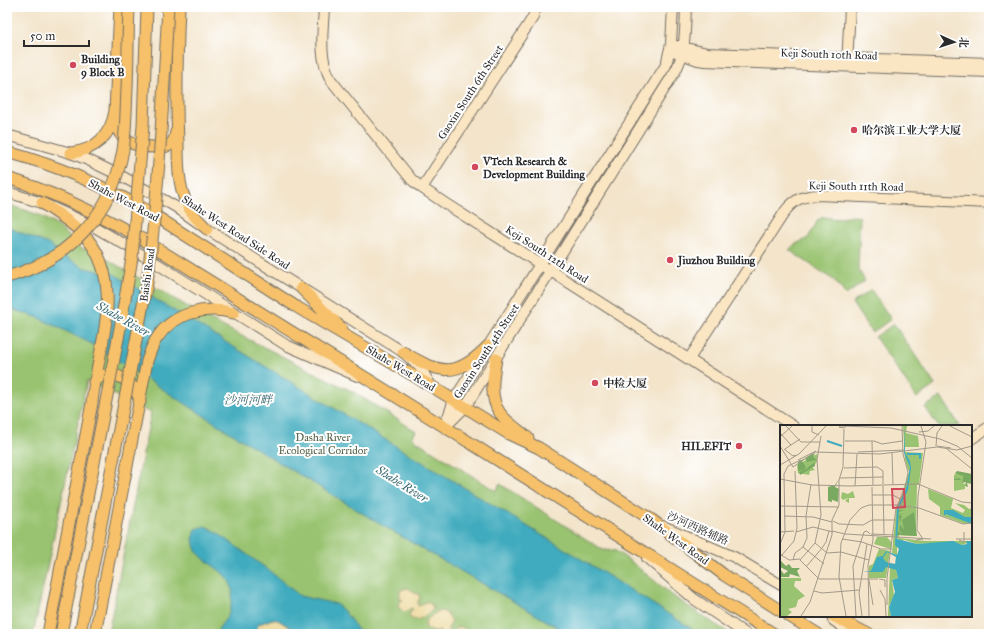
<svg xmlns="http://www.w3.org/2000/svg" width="996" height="641" font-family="'IM FELL Great Primer','Noto Serif SC',serif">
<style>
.green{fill:#99c370;stroke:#62774e}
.sand{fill:#eeda9e;stroke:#8c8264}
.water{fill:#3fabbe;stroke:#356b74}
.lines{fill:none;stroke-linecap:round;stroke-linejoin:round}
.secondary-casing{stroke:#716c63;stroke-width:12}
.primary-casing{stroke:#716c63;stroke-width:13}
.secondary{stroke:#fbe6c4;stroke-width:10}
.primary{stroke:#f6c16b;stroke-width:11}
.primary-bridge-casing{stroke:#716c63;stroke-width:13;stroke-linecap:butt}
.primary-bridge{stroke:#f6c16b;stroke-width:11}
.poi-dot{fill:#d1495b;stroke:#fff;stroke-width:1.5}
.labels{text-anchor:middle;stroke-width:4;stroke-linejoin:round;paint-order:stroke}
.street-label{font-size:11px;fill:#2b2b2b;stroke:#fff}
.poi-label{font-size:11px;font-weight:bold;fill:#2b2b2b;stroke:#fff;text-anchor:start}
.park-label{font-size:11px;fill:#526043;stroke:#fff}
.water-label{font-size:12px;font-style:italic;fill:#34656d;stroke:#fff}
.inset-river{fill:none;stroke:#3fabbe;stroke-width:2}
.inset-road{fill:none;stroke:#a39a8a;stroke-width:1}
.view{fill:#d1495b;fill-opacity:0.15;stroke:#d1495b;stroke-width:2}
.inset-edge{fill:none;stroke:#2b2b2b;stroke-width:2}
</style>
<rect width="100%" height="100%" fill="#fff"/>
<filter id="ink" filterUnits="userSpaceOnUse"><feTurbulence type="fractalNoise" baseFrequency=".025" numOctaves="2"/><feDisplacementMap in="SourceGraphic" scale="8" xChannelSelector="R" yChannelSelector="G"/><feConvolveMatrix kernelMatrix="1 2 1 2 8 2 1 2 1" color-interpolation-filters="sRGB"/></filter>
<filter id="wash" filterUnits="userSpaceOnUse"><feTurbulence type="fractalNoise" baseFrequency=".012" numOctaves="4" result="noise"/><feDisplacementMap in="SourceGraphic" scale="16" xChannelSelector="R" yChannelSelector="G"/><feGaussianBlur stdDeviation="0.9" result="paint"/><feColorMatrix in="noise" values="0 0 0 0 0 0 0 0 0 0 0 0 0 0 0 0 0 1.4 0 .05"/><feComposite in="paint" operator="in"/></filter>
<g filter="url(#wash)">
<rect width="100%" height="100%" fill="#f3e4ca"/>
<!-- green -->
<path class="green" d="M 7,204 L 39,215 L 56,225 L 81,248 L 93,252 L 110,261 L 212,321 L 353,392 L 416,431 L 412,438 L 496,491 L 500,484 L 603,550 L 616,551 L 630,561 L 677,599 L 730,634 L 108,634 L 151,413 L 87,381 L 33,634 L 7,634 Z
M 852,216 L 860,217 L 858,269 L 865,281 L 846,295 L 835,281 L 789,250 L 794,245 L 808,238 L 818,220 L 823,217 L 837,219 Z
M 871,290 L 891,319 L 872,333 L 852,303 Z
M 894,324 L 935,385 L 917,398 L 875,337 Z
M 941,397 L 960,426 L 938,426 L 925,407 Z"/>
<!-- sand -->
<path class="sand" d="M 408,588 L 419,595 L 420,597 L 418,602 L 418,606 C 422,606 424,602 428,601 L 433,607 L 433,610 C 424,615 419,624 409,617 L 410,613 L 413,609 L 411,608 L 405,612 L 403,612 L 398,606 L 399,602 L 403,600 L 400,599 L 400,591 L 403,589 Z
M 438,611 C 447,611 449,615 452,622 L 448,628 L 448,632 L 452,632 C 457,625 465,625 467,634 L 439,634 L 440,630 L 433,632 L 426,628 L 425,621 Z
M 272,619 L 278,620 L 301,634 L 253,634 L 259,624 Z"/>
<!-- water -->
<path class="water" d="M 7,227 L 48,244 L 67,258 L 85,268 L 114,274 L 604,573 L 700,634 L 569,634 L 385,527 L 231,433 L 92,344 L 37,317 L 7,308 Z
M 205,526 L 215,531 L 267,569 L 300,596 L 336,604 L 344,611 L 361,634 L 301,634 L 278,620 L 272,619 L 259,624 L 253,634 L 217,634 C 219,625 224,623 228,615 C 231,609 233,595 232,588 C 226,563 182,560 196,529 Z"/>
</g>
<g filter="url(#ink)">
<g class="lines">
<defs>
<path id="secondary" d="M 324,7 C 323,32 318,57 331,80 L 412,180 L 422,188 L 443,202 L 793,426
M 678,46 L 707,53 L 989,63
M 676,52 L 698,60 L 705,61 L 989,72
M 847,65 L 850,7
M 7,135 L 71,153 L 90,161 L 125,178 L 176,207 L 207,229 L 403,352 L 420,367 L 431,386
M 422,188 L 528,25 L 533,17 L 536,7
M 7,192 L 42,203 L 93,226 L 156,263 L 286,345 L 357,376
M 689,359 L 786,210 C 795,199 803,196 818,195 L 989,203
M 446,423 L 454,400 L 666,65 L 671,44 L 673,7
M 445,427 L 465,407 L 474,393 L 676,70 C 686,51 685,28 686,7
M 971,439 L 989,427
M 663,526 L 734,557 L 781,585
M 647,558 L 694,599 L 746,634
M 833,620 L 853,634"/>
<path id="primary" d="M 179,7 C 177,52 176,97 178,142 C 178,162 178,184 186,202 C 190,213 199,221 207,229
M 115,116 C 116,140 133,147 154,147 C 160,147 167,148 172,143 C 175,140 175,136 176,132
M 7,152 C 56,165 104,186 148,211 L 295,306 L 431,386 L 509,434 L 539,448 L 652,520 L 724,575 L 781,611
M 71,153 C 96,150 111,135 115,111 L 120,7
M 7,178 C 52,191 96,213 137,236 L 445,427 L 774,634
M 42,203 C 57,213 72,222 84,235 C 128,282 97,348 92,403 L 48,634
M 301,288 L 341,328
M 403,352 C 440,374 456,379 488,346
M 496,359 C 493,376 489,398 500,413 C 507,423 519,430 528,438
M 94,382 C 97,379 100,376 105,375 C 120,372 138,387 140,402
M 789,616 L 818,634
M 833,616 L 868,634
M 95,634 L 147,361 C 150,353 152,345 157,338 C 173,313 206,305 234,313"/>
</defs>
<!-- secondary casing -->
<use href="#secondary" class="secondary-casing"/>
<!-- primary casing -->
<use href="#primary" class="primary-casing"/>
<!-- secondary -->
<use href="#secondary" class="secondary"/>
<!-- primary -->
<use href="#primary" class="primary"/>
<defs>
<path id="primary-bridge" d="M 7,277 C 69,260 112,214 123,150 C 126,130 126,109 127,89 C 128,62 128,34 129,7
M 61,634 L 120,328 L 132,258 L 143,126 L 147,7
M 80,634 L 147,283 C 159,191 163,100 168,7"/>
</defs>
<!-- primary-bridge casing -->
<use href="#primary-bridge" class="primary-bridge-casing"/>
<!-- primary-bridge -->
<use href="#primary-bridge" class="primary-bridge"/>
</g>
</g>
<!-- markers -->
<g class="poi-dot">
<circle cx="73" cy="65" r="4"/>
<circle cx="854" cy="130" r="4"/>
<circle cx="475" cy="167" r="4"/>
<circle cx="670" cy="260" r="4"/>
<circle cx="595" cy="383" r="4"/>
<circle cx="739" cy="446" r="4"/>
</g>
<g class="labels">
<!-- street labels -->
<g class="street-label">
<text transform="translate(829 54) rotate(2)" y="4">Keji South 10th Road</text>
<text transform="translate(470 92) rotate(-57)" y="4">Gaoxin South 6th Street</text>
<text transform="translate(856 186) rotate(1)" y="4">Keji South 11th Road</text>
<text transform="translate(124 200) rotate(28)" y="4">Shahe West Road</text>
<text transform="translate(236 232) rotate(33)" y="4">Shahe West Road Side Road</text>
<text transform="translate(547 254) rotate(33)" y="4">Keji South 12th Road</text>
<text transform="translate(147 275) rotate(-82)" y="4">Baishi Road</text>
<text transform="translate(486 351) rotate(-57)" y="4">Gaoxin South 4th Street</text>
<text transform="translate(401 368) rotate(31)" y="4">Shahe West Road</text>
<text transform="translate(698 528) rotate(24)" y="4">沙河西路辅路</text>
<text transform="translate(676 539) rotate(36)" y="4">Shahe West Road</text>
</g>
<!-- poi labels -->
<g class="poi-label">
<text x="81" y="63">Building<tspan x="81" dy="13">9 Block B</tspan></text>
<text x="862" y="134">哈尔滨工业大学大厦</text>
<text x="483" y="165">VTech Research &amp;<tspan x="483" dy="13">Development Building</tspan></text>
<text x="678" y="264">Jiuzhou Building</text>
<text x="603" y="387">中检大厦</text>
<text x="731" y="450" text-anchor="end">HILEFIT</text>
</g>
<!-- park labels -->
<g class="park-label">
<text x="323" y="441">Dasha River<tspan x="323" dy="13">Ecological Corridor</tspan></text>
</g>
<!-- water labels -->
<g class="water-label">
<text transform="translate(123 319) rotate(29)" y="4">Shahe River</text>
<text x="248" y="404">沙河河畔</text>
<text transform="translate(402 484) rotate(32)" y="4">Shahe River</text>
</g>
</g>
<!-- overview -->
<g transform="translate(780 425)">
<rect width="192" height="192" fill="#f3e4ca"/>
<path d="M 123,1 L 127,1 L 126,8 L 138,11 L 139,22 L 125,22 L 125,27 L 143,28 L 139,59 L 137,60 L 136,111 L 119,110 L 119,113 L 145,116 L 192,116 L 182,120 L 174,117 L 137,119 L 125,115 L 120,116 L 117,113 L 117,130 L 112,128 L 116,85 L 129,47 L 125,36 ZM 37,29 L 37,37 L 32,42 L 35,45 L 30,46 L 29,50 L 18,48 L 17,40 ZM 183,47 L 185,50 L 182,58 L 185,59 L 185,64 L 174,66 L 174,51 L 176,48 ZM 148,64 L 173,74 L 171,83 L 183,88 L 185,85 L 175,78 L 184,80 L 189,84 L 192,83 L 192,98 L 185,99 L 160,90 L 160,82 L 149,74 ZM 73,66 L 75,73 L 69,73 L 69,78 L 65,76 L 68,73 L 63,75 L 61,73 L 62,67 L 68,69 ZM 97,112 L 107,112 L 112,118 L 111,124 L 94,119 ZM 99,124 L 110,126 L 106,153 L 89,153 L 89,141 L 93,139 ZM 110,142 L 116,145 L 118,153 L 112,155 L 114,171 L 109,181 L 111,191 L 108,191 ZM 0,153 L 21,153 L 21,156 L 15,156 L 14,161 L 25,171 L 18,175 L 16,182 L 8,184 L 12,187 L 7,191 L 0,191 Z" fill="#99c370"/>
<path d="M 35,28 L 33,32 L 37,35 L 27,37 L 25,33 L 22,36 L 26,42 L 23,46 L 35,37 L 35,41 L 20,50 L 19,47 L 23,45 L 18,46 L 18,37 L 30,30 ZM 177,46 L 192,49 L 192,59 L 187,58 L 188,62 L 185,61 L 186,57 L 182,58 L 184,48 L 183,51 L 175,48 L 174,54 L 179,53 L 181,55 L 174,55 L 174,51 L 176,47 ZM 59,54 L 55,62 L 59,64 L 58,77 L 50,74 L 52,75 L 52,77 L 48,76 L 48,62 L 55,60 ZM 119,85 L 124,85 L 119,87 L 119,90 L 122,88 L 123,88 L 120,90 L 122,91 L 120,98 L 119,91 L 118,106 L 123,110 L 119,105 L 120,99 L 124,105 L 122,95 L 134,87 L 137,111 L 117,110 ZM 0,135 L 6,141 L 9,139 L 12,143 L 20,143 L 17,146 L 20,152 L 10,149 L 9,152 L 0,152 L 0,144 L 4,149 L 8,146 L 0,142 Z" fill="#7aa962"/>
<path d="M 125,1 L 125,28 L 130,36 L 131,43 L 128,65 L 119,83 L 117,114 L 137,119 L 173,116 L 182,120 L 187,119 L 186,116 L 192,116 L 192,191 L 111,191 L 109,182 L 115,167 L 112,155 L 118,153 L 116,145 L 106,142 L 103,147 L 83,147 L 91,146 L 97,132 L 103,131 L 106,126 L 117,130 L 119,124 L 115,120 L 117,83 L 126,64 L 130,42 L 124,28 ZM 107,127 L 116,132 L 115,139 L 106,137 L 103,133 ZM 164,85 L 173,85 L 185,92 L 192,92 L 192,99 L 166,89 L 164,91 Z" fill="#3fabbe" fill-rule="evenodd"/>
<path class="inset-river" d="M 47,16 L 62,21M 127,29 L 140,29 L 140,34"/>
<path class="inset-road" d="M 6,1 L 21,17 L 40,17M 32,1 L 32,7 L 39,10M 64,1 L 111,3 L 160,14 L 177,21 L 192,33M 170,1 L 192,12M 64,3 L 59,2 L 66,2M 139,7 L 148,6 L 154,1M 0,8 L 11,20M 41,11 L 37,35 L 41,90 L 35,118 L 20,135 L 39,154 L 98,154M 0,12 L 12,1M 65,16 L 94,16 L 102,19 L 122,16M 92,16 L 93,60M 0,21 L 13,42 L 35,27 L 100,29 L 157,22 L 177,25 L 192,21M 156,21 L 157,8 L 162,1M 157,21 L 171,23M 4,24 L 13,31 L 16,30M 5,24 L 20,14M 167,24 L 192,44M 78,27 L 124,25M 112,28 L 113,60M 18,35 L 36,26M 0,40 L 19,29 L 46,1M 64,43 L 97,42 L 103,46 L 103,59M 60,53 L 103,52M 0,54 L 32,60 L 70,61 L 138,59 L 182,77 L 192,78M 75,61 L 77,29M 103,61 L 104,109M 92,70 L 113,70 L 120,74M 0,81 L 59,82M 4,91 L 33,92 L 52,97M 53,96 L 59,99 L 83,100 L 92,95 L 115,95M 52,106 L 65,109 L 151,114M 0,107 L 14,106M 16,107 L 33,102 L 53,107M 91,109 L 114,110M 62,114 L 82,117 L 101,124 L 112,124M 176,114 L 192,114M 136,115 L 143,114 L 137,105 L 138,71 L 146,17 L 141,1M 179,115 L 184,117 L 184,107M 35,118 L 47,128 L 61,127 L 89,135M 0,119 L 5,107 L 4,49 L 8,41 L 21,35M 23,122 L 44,139M 42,123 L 46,117 L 49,106M 0,129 L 9,135 L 20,134M 1,131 L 14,116 L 17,103 L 15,46M 13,135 L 15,128 L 23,122 L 27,113 L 26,91 L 31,59M 26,142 L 42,123M 99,154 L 105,155 L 105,162M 89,155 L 93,180M 100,165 L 105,174 L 106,191M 34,166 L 42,168 L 79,165M 107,180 L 107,153 L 116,83 L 125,64 L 128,47 L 123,29 L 122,1M 21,191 L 30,177 L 52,110 L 52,95 L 59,80 L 59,55 L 63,42 L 64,4M 66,191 L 59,152 L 61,118 L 70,95 L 81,83 L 89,80 L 119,80 L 139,83 L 183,99 L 192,98M 76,191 L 73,141 L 84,107 L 87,106 L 90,109M 82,191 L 79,168 L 87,119M 89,191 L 88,140 L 93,115 L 92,62"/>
<path class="view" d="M 112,64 L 124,64 L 125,82 L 113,83 Z"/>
<rect width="192" height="192" class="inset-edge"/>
</g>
<!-- margin -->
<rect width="996" height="641" fill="none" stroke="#fff" stroke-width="24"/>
<!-- north arrow -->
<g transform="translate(954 42) rotate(93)" stroke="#ffffff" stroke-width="3" paint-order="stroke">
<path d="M0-3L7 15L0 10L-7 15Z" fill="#2b2b2b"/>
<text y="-6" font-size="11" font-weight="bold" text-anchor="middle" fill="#2b2b2b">北</text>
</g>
<!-- scale -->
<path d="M24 40v6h65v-6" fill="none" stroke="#2b2b2b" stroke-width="2"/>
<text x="30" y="40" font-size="12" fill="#2b2b2b" stroke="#ffffff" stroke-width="3" paint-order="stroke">50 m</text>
</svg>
